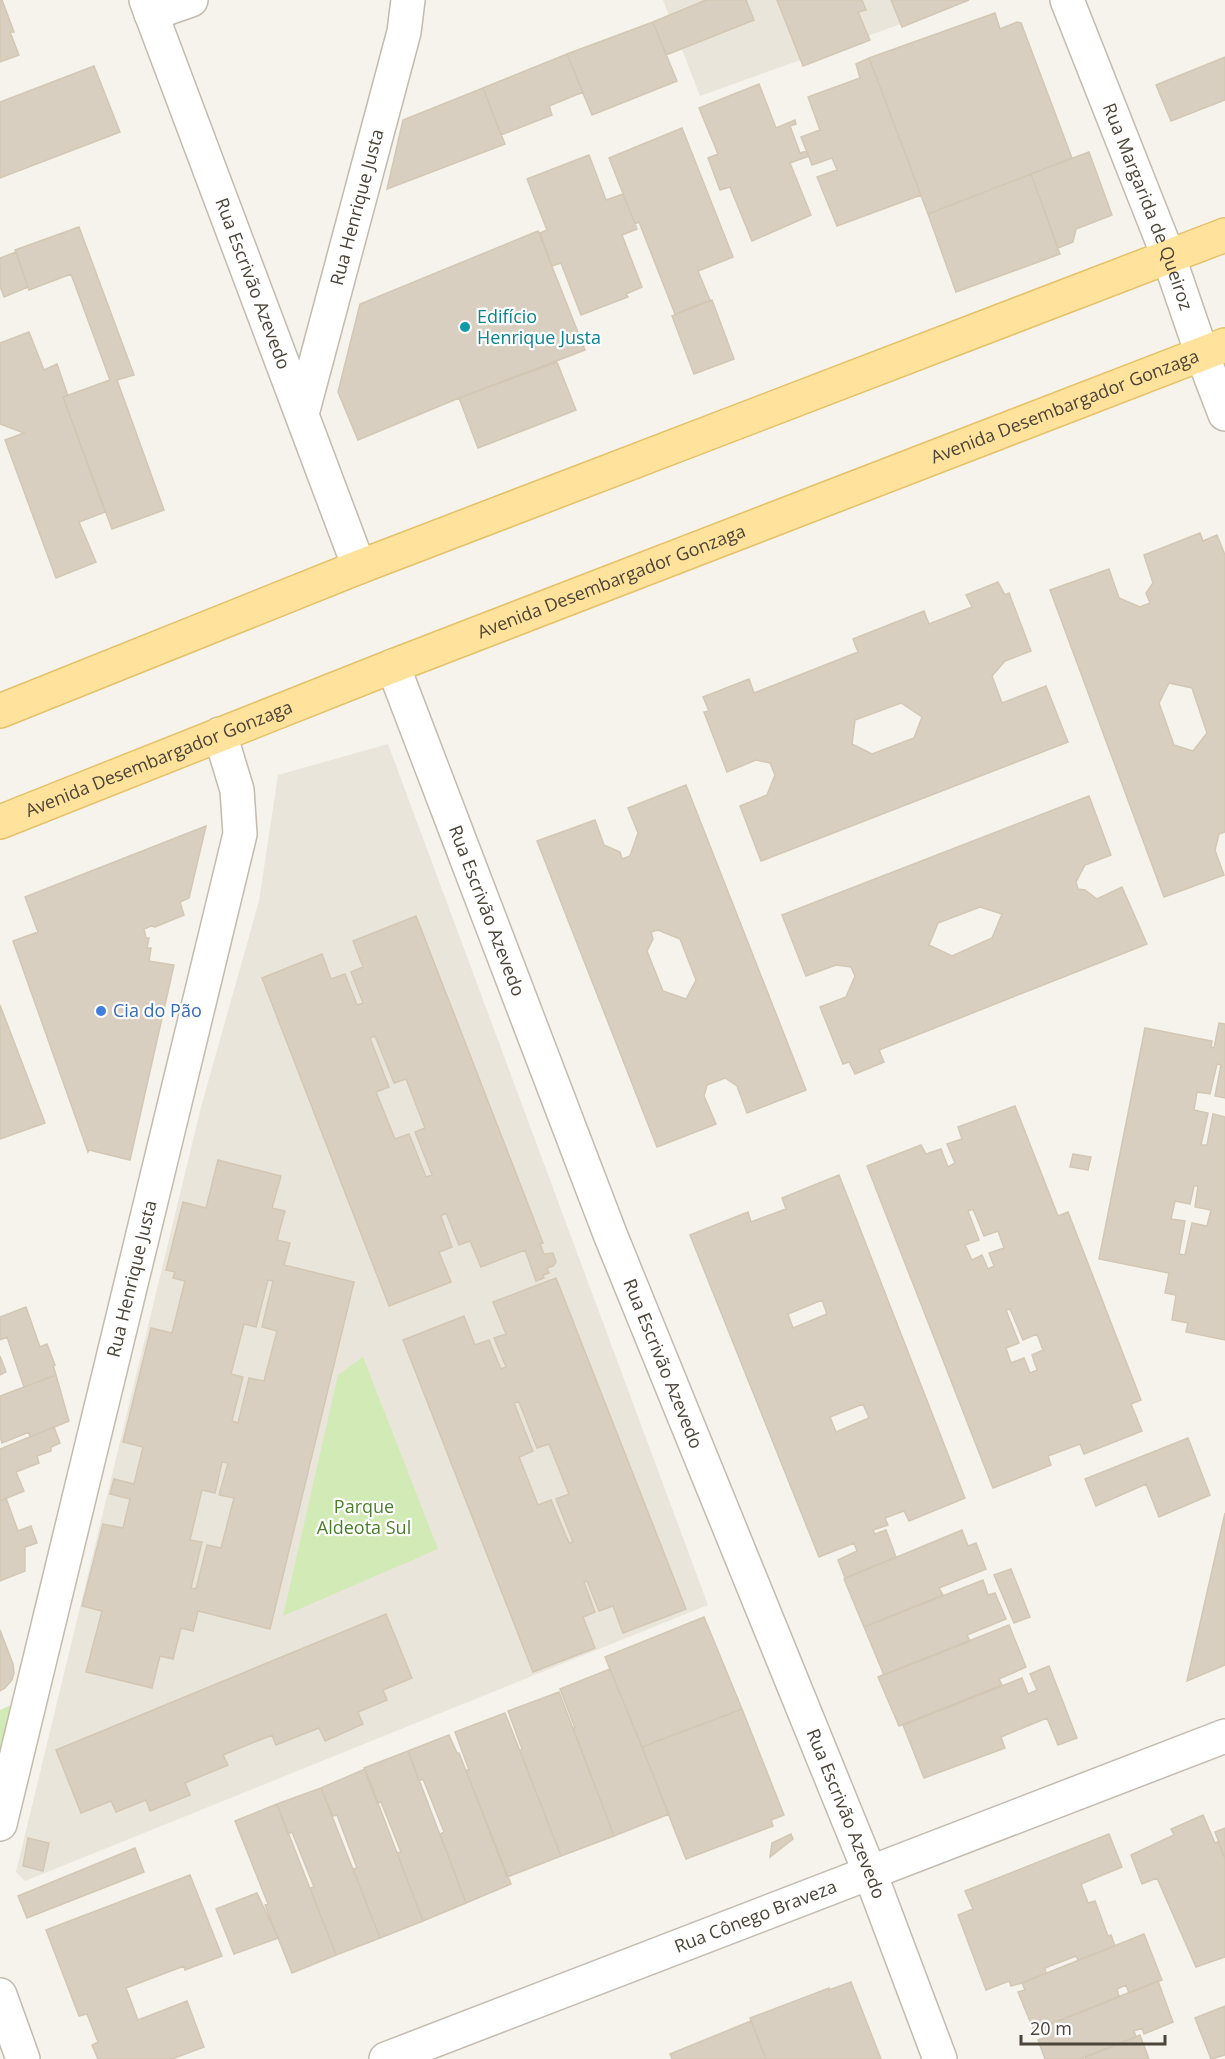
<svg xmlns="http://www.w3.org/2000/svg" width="1225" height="2059" font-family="'Open Sans',sans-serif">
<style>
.residential{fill:#eae5da}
.green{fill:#d2eab5}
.building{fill:#d8cfc1;stroke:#d3c7b4;stroke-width:1.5;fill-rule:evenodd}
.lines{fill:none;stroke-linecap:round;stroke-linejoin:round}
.minor-casing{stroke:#c2bbae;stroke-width:36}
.primary-casing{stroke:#e6c16a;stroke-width:36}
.minor{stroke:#fff;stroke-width:33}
.primary{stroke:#ffe39c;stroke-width:33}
.culture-dot{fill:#0f9aa8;stroke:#fff;stroke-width:2}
.shop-dot{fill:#3f7fe0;stroke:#fff;stroke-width:2}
.labels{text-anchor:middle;stroke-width:4.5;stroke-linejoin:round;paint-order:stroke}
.street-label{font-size:18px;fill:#4b4439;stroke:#fff}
.culture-label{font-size:18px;fill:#0d838f;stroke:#fff;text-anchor:start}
.shop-label{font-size:18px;fill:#366cbe;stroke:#fff;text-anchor:start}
.park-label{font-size:18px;fill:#4a7f2a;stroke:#fff}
</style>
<rect width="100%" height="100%" fill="#f6f3ec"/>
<!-- residential -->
<path class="residential" d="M 663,0 L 968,0 L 700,96 Z
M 388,744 L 708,1605 L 25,1881 L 16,1872 L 201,1107 L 259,901 L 278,775 Z"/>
<!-- green -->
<path class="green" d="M 363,1357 L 438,1549 L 283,1616 L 338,1375 Z
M 18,1702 L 0,1762 L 0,1710 Z"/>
<!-- building -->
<path class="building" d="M 0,0 L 2,0 L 14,32 L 10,32 L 19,55 L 0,62 Z
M 706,0 L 746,0 L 754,20 L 666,55 L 653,22 Z
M 777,0 L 862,0 L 866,10 L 858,12 L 870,40 L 803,66 Z
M 891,0 L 969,0 L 902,27 Z
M 995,13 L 1000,29 L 1017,22 L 1021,23 L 1072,158 L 928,214 L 869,58 Z
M 653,22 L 677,81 L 592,115 L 567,54 Z
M 567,54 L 583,92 L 549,106 L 552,115 L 501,135 L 483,88 Z
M 1225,57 L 1225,100 L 1171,121 L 1156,85 Z
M 869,58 L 921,195 L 837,226 L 817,177 L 837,170 L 832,158 L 812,165 L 801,137 L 820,130 L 808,97 L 860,78 L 856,64 Z
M 94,66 L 120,132 L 0,178 L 0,102 Z
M 759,84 L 776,128 L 795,120 L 796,124 L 790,126 L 800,153 L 807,151 L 809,156 L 790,163 L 811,215 L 752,241 L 730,187 L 720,190 L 708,158 L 718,154 L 699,108 Z
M 483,88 L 505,144 L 387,189 L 403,120 Z
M 682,128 L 733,257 L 698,271 L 710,300 L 675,314 L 639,222 L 635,224 L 609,158 Z
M 1089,152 L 1112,215 L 1076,229 L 1073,242 L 1058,248 L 1031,174 Z
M 589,155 L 606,200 L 623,194 L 637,229 L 622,235 L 642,287 L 626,294 L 628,297 L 581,315 L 561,263 L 552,266 L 540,233 L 547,230 L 527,179 Z
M 1031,174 L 1060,254 L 956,292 L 928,214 Z
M 79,227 L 134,375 L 117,380 L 164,510 L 112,529 L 63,397 L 110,380 L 71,274 L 29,290 L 15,250 Z
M 538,231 L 585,350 L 459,398 L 358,440 L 338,392 L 360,304 Z
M 16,252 L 28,287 L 4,297 L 0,286 L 0,258 Z
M 712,300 L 734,359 L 694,374 L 672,316 Z
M 29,332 L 44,370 L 57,364 L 68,396 L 63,397 L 105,512 L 79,522 L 96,562 L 56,578 L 5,440 L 24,433 L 0,424 L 0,343 Z
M 557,362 L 576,410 L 478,448 L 459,398 Z
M 1200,533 L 1203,541 L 1217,535 L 1225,555 L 1225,832 L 1219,834 L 1215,850 L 1224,875 L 1164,897 L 1050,590 L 1109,569 L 1119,598 L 1140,607 L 1150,603 L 1146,593 L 1153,583 L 1144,555 ZM 1169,683 L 1192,688 L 1207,733 L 1193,751 L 1174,745 L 1159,703 Z
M 998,582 L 1005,595 L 1009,593 L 1031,651 L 1005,661 L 992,676 L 1002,703 L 1046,686 L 1068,742 L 761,861 L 740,806 L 767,795 L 775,775 L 770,763 L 756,760 L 727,772 L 704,712 L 709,711 L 703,697 L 749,679 L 754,693 L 858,652 L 853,639 L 924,611 L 929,624 L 972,607 L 966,595 ZM 901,703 L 922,717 L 914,738 L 872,754 L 852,744 L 855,720 Z
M 686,785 L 806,1090 L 747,1113 L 737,1086 L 725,1078 L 707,1085 L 704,1096 L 716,1124 L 657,1147 L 537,841 L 595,820 L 604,845 L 620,852 L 622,859 L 630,856 L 638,833 L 628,808 ZM 658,930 L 680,939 L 696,980 L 686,999 L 663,991 L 647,951 L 653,939 L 651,932 Z
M 1089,796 L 1111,855 L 1085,865 L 1076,882 L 1078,889 L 1085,890 L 1097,899 L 1122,887 L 1147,944 L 879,1050 L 884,1062 L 855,1074 L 849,1062 L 843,1064 L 820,1007 L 846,997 L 855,976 L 851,967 L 836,965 L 806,976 L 782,915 ZM 980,907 L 1002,914 L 992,938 L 952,956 L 929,945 L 938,923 Z
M 206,826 L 189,898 L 180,902 L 184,915 L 155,927 L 151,926 L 144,929 L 146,938 L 149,938 L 147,948 L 151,948 L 149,961 L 174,965 L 130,1160 L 89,1150 L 88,1152 L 13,941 L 38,932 L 25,897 Z
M 416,916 L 543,1243 L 540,1244 L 544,1254 L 553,1253 L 556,1262 L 553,1266 L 547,1268 L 549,1273 L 543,1275 L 544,1278 L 536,1281 L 525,1250 L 481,1267 L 470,1241 L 459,1245 L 446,1213 L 441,1216 L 452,1247 L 439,1252 L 451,1282 L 389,1306 L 262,978 L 322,954 L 331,979 L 345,974 L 357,1005 L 363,1003 L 351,972 L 363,967 L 353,941 ZM 375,1036 L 394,1083 L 406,1079 L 425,1128 L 415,1132 L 432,1175 L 426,1177 L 409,1134 L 395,1139 L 376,1092 L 389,1087 L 370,1038 Z
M 0,1005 L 45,1123 L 0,1139 Z
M 1219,1023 L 1225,1024 L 1225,1098 L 1215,1096 L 1221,1065 L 1217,1064 L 1210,1094 L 1197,1092 L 1194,1110 L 1208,1113 L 1201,1145 L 1207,1145 L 1213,1114 L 1225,1117 L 1225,1340 L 1186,1332 L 1188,1323 L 1172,1320 L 1176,1295 L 1165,1293 L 1169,1273 L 1099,1259 L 1145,1028 L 1212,1041 L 1211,1047 L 1214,1048 ZM 1194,1186 L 1198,1186 L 1195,1207 L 1211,1210 L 1207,1226 L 1192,1223 L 1185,1255 L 1179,1254 L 1185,1221 L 1171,1219 L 1175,1201 L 1190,1204 Z
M 1015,1106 L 1058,1216 L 1068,1212 L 1141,1400 L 1131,1404 L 1142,1431 L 1084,1454 L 1080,1444 L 1048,1456 L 1051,1465 L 993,1488 L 867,1166 L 921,1145 L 926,1154 L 941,1149 L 948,1167 L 955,1163 L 947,1144 L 962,1139 L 958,1127 ZM 973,1209 L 984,1236 L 998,1231 L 1004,1248 L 989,1253 L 994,1266 L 988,1269 L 982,1255 L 972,1260 L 965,1245 L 979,1240 L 968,1211 ZM 1010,1309 L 1023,1340 L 1037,1334 L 1043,1350 L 1032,1355 L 1037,1370 L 1030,1373 L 1024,1358 L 1011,1363 L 1006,1348 L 1019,1343 L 1006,1310 Z
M 1073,1154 L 1091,1157 L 1088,1170 L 1070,1167 Z
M 218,1160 L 281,1176 L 272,1208 L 285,1211 L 277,1240 L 290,1243 L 284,1265 L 354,1282 L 270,1629 L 198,1611 L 193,1631 L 181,1628 L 173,1659 L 160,1656 L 152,1688 L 86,1672 L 102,1611 L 82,1606 L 103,1524 L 123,1528 L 130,1499 L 110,1494 L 114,1479 L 134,1484 L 143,1447 L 123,1442 L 151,1328 L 172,1333 L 185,1281 L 173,1278 L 175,1272 L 166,1270 L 183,1202 L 206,1208 ZM 268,1280 L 273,1281 L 262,1327 L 277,1331 L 264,1381 L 249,1378 L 238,1423 L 232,1421 L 243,1377 L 231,1374 L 244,1324 L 256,1327 ZM 222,1462 L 228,1463 L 219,1495 L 234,1498 L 221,1548 L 207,1545 L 196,1589 L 191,1588 L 202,1542 L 190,1540 L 202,1490 L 215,1493 Z
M 839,1175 L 965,1498 L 909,1521 L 904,1511 L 885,1518 L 888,1525 L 873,1530 L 875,1534 L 886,1530 L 896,1557 L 845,1578 L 838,1560 L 857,1551 L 854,1543 L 819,1557 L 690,1235 L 748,1212 L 751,1222 L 786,1209 L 782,1198 ZM 822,1300 L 827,1314 L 793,1328 L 788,1314 ZM 863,1404 L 869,1418 L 836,1432 L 830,1417 Z
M 556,1278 L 686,1609 L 623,1633 L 613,1606 L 599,1611 L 587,1581 L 584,1582 L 595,1612 L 583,1617 L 595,1648 L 533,1672 L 403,1340 L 464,1316 L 475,1345 L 489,1340 L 501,1369 L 506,1367 L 494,1338 L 506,1334 L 493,1302 ZM 519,1402 L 537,1448 L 549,1444 L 569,1494 L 556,1499 L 573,1542 L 569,1543 L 551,1500 L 538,1505 L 519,1457 L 533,1451 L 514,1403 Z
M 26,1307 L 40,1347 L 47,1344 L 55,1365 L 53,1365 L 56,1375 L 24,1387 L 7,1337 L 0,1340 L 0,1317 Z
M 0,1356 L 6,1372 L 0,1375 Z
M 56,1375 L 69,1421 L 30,1437 L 29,1432 L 2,1443 L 0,1436 L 0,1396 Z
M 54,1427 L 60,1443 L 51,1447 L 51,1451 L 37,1456 L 39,1463 L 16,1472 L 24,1491 L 0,1501 L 0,1449 Z
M 1188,1438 L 1210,1495 L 1159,1517 L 1146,1484 L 1096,1506 L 1085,1479 Z
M 6,1498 L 18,1531 L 31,1526 L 37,1543 L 25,1547 L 25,1571 L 0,1581 L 0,1501 Z
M 1225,1513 L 1225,1665 L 1187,1681 Z
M 962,1530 L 968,1546 L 976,1543 L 986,1569 L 939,1588 L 943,1595 L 864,1627 L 844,1579 Z
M 1011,1569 L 1030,1617 L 1014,1623 L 994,1575 Z
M 983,1580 L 988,1595 L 995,1593 L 1006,1619 L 967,1635 L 970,1641 L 884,1675 L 864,1627 Z
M 386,1614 L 412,1678 L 383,1690 L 387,1700 L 358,1712 L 363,1724 L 325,1741 L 319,1728 L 276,1745 L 272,1735 L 223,1755 L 228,1765 L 185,1783 L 190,1795 L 150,1811 L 146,1800 L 116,1812 L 111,1801 L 81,1813 L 56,1750 Z
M 704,1617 L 742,1709 L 642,1747 L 605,1657 Z
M 1009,1625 L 1026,1667 L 999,1679 L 1002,1685 L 899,1726 L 878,1677 Z
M 0,1630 L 13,1664 L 14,1673 L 12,1680 L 5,1688 L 0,1691 Z
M 1049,1666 L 1077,1738 L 1058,1745 L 1047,1718 L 1001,1737 L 1005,1748 L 924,1778 L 903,1725 L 1022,1678 L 1028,1694 L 1037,1690 L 1030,1674 Z
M 610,1669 L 669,1814 L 614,1836 L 573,1728 L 575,1728 L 560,1689 Z
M 559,1692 L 614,1836 L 561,1856 L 520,1751 L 522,1749 L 508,1711 Z
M 742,1709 L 784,1815 L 771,1820 L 773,1826 L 686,1859 L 642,1747 Z
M 505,1713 L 561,1856 L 507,1877 L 467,1773 L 466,1770 L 469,1770 L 455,1732 Z
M 449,1735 L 457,1753 L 459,1753 L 511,1884 L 466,1903 L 440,1834 L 444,1832 L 423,1779 L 419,1781 L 408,1751 Z
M 408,1751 L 466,1903 L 423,1921 L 397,1853 L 401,1852 L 381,1802 L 377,1803 L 364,1768 Z
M 365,1769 L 423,1921 L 380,1938 L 353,1869 L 357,1868 L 337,1815 L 333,1816 L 321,1788 Z
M 321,1788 L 380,1938 L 336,1955 L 310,1888 L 314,1887 L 292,1832 L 288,1834 L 277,1804 Z
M 277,1804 L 336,1955 L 292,1973 L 265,1905 L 268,1904 L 235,1821 Z
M 1203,1815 L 1215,1843 L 1218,1842 L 1225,1859 L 1225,1957 L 1196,1967 L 1157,1878 L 1142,1884 L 1131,1855 L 1174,1835 L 1171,1829 Z
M 1225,1828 L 1225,1859 L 1215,1832 Z
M 791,1834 L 793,1839 L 770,1857 L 772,1843 Z
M 1109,1834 L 1122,1867 L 1081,1884 L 1088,1903 L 1095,1901 L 1108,1936 L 1111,1935 L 1115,1946 L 1078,1960 L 1076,1956 L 1045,1968 L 1046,1973 L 1022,1983 L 1011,1986 L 1009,1981 L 986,1990 L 958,1915 L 973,1909 L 965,1891 Z
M 28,1838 L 49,1843 L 43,1871 L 23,1866 Z
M 135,1848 L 144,1872 L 27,1918 L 18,1896 Z
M 190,1875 L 222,1956 L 185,1970 L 184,1966 L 126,1988 L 138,2020 L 187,2001 L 204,2047 L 172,2059 L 98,2059 L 92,2045 L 98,2042 L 87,2014 L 79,2016 L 46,1930 Z
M 257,1893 L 278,1938 L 234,1954 L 216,1909 Z
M 1144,1934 L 1162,1980 L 1129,1993 L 1126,1985 L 1117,1989 L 1119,1997 L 1034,2031 L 1018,1992 L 1025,1990 L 1022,1983 Z
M 1158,1981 L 1173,2022 L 1144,2034 L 1142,2028 L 1134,2031 L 1136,2037 L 1081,2059 L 1045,2059 L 1038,2040 L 1044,2038 L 1040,2028 Z
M 851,1982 L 881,2059 L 766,2059 L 750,2018 L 829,1988 L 829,1990 Z
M 1225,2006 L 1225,2055 L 1211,2059 L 1195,2018 Z
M 751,2021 L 766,2059 L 672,2059 L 670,2054 Z
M 1140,2035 L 1149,2059 L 1086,2059 L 1085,2057 Z"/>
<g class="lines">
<defs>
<g id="minor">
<path id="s1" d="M 146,0 L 359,567"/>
<path id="s2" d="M 1067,0 L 1169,258 L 1202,354 L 1225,414"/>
<path d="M 151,14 L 191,0"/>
<path id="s3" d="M 302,414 L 404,32 L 408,0"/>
<path id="s4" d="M 393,666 L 610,1234 L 870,1873 L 940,2059"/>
<path id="s5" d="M 0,1824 L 240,834 L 237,790 L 220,734"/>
<path d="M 0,1995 L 23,2059"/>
<path id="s6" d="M 386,2059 L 1225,1736"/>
</g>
<g id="primary">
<path d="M 0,711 L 359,567 L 1225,235"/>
<path id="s7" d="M 0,822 L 393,666 L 1225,345"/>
</g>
</defs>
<!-- minor casing -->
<use href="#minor" class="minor-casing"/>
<!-- primary casing -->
<use href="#primary" class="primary-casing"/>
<!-- minor -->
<use href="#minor" class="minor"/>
<!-- primary -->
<use href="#primary" class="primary"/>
</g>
<!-- markers -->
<circle class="culture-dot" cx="465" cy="327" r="6"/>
<circle class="shop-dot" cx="101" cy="1011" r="6"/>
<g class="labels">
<!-- street labels -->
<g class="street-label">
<text dy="6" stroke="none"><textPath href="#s3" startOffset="214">Rua Henrique Justa</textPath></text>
<text dy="6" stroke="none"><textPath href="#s2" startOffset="222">Rua Margarida de Queiroz</textPath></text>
<text dy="6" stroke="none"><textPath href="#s1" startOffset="303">Rua Escrivão Azevedo</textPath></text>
<text dy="6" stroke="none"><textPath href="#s7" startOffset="1143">Avenida Desembargador Gonzaga</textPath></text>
<text dy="6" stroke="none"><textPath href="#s7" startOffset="657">Avenida Desembargador Gonzaga</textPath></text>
<text dy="6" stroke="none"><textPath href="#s7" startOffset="171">Avenida Desembargador Gonzaga</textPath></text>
<text dy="6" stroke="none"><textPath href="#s4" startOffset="262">Rua Escrivão Azevedo</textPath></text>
<text dy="6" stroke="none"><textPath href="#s5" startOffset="561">Rua Henrique Justa</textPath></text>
<text dy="6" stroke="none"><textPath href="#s4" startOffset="748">Rua Escrivão Azevedo</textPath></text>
<text dy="6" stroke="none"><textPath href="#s4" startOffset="1234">Rua Escrivão Azevedo</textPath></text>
<text dy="6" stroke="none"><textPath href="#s6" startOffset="396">Rua Cônego Braveza</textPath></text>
</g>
<!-- culture labels -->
<g class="culture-label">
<text x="477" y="323">Edifício<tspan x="477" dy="21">Henrique Justa</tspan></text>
</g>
<!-- shop labels -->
<g class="shop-label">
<text x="113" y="1017">Cia do Pão</text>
</g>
<!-- park labels -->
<g class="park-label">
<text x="364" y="1513">Parque<tspan x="364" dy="21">Aldeota Sul</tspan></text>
</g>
</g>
<!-- scale -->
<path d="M1021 2035v9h144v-9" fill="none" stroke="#4b4439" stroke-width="3"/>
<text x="1030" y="2035" font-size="18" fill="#4b4439" stroke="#ffffff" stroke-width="4.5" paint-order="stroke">20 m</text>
</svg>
